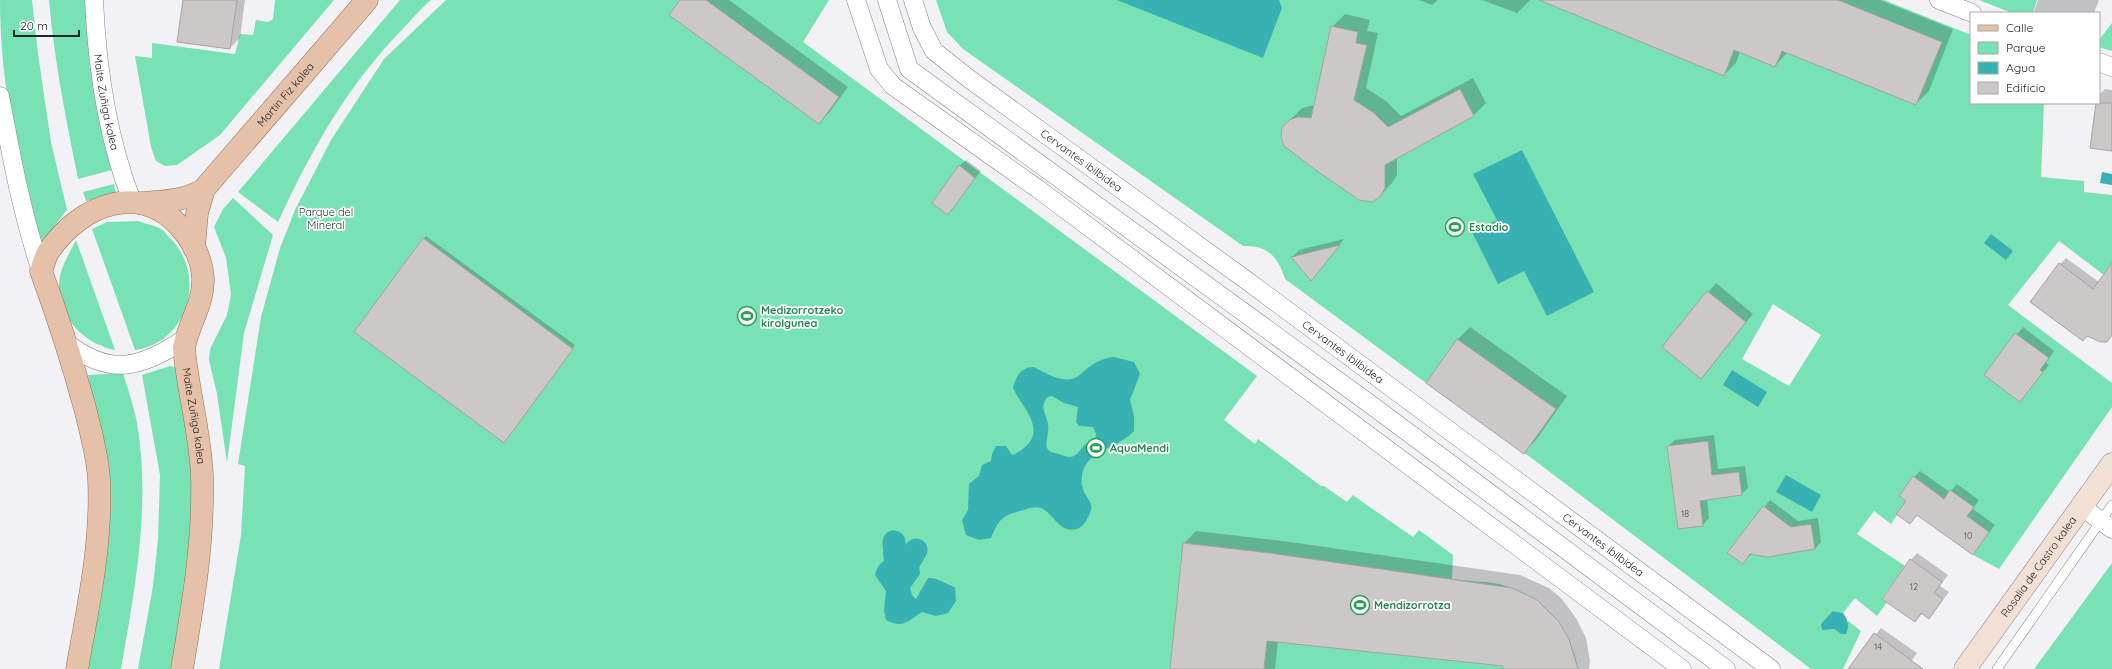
<svg xmlns="http://www.w3.org/2000/svg" width="2112" height="669" font-family="Quicksand,sans-serif">
<style>
.green{fill:#79e2b4;fill-rule:evenodd}
.water{fill:#38b1b3;fill-rule:evenodd}
.shadow{fill:#0003}
.lines{fill:none;stroke-linecap:round;stroke-linejoin:round}
.canal{stroke:#38b1b3;stroke-width:23}
.building{fill:#ccc8c7;stroke:#a6a2a1}
.lane-casing{stroke:#858588;stroke-width:10}
.street-casing{stroke:#858588;stroke-width:19}
.secondary-casing{stroke:#858588;stroke-width:23}
.primary-casing{stroke:#956e55;stroke-width:23}
.lane{stroke:#fff;stroke-width:9}
.street{stroke:#fff;stroke-width:18}
.secondary{stroke:#f2e0d4;stroke-width:22}
.primary{stroke:#e5c1a9;stroke-width:22}
.labels{text-anchor:middle;stroke-width:3.5;stroke-linejoin:round;paint-order:stroke}
.number-label{font-size:9px;fill:#4d4c4d}
.street-label{font-size:11px;fill:#232324;stroke:#fff}
.park-label{font-size:11px;fill:#1a2e25;stroke:#fff}
.leisure-label{font-size:11px;font-weight:bold;fill:#27864d;stroke:#fff;text-anchor:start}
</style>
<rect width="100%" height="100%" fill="#f2f2f6"/>
<!-- green -->
<path class="green" d="M 0,0 L 32,0 L 38,54 L 51,142 L 67,210 L 42,242 C 17,163 0,83 0,0 Z
M 49,0 L 86,0 L 95,84 L 112,170 L 78,179 C 66,119 54,60 49,0 Z
M 275,0 L 334,0 L 220,135 L 177,165 L 165,166 L 156,161 L 151,147 L 135,56 L 152,58 L 152,43 L 235,54 L 240,34 L 253,35 L 256,20 L 268,22 L 273,19 Z
M 400,0 L 431,0 C 418,11 407,25 395,37 C 343,93 310,153 278,222 L 238,192 Z
M 446,0 L 829,0 L 803,42 L 1257,376 L 1224,420 L 1255,444 L 1258,439 L 1321,486 L 1324,486 L 1347,502 L 1353,495 L 1354,496 L 1413,537 L 1419,530 L 1453,555 L 1452,579 C 1468,581 1484,581 1499,584 C 1541,594 1571,626 1578,669 L 219,669 L 241,535 L 245,466 L 238,464 L 261,317 L 280,248 L 295,210 L 331,140 L 384,59 Z
M 936,0 L 1884,0 L 1971,35 L 1971,103 L 2044,103 L 2041,177 L 2084,181 L 2084,192 L 2112,195 L 2112,263 L 2104,275 L 2059,241 L 2008,305 L 2112,383 L 2112,407 L 1999,569 L 1973,555 L 1989,532 L 1967,516 L 1973,507 L 1950,490 L 1944,499 L 1913,477 L 1906,501 L 1891,524 L 1874,511 L 1857,534 L 1905,566 L 1882,598 L 1887,602 L 1877,616 L 1855,598 L 1843,613 L 1833,611 L 1834,629 L 1841,634 L 1848,628 L 1848,621 L 1861,631 L 1843,669 L 1811,669 L 1530,457 L 1426,383 L 1285,279 C 1278,257 1268,245 1243,246 L 963,49 L 947,32 ZM 1773,304 L 1821,335 L 1789,386 L 1742,359 Z
M 1979,0 L 2037,0 L 2033,13 L 2012,13 Z
M 2112,23 L 2112,51 L 2099,47 L 2099,40 Z
M 114,184 L 116,193 L 86,201 L 83,192 Z
M 233,198 L 273,235 L 244,333 L 227,463 L 217,394 L 209,360 L 210,349 L 227,315 L 231,294 L 226,258 L 214,227 L 223,209 Z
M 138,221 C 145,224 155,225 161,229 C 165,231 168,237 172,240 C 207,278 187,343 135,350 L 92,229 L 107,222 Z
M 76,240 L 115,350 C 84,344 57,317 59,283 C 60,268 69,254 76,240 Z
M 170,366 L 175,367 L 180,376 L 190,429 L 195,517 L 174,669 L 138,669 L 153,586 L 158,539 L 160,475 L 142,375 Z
M 123,373 C 128,390 134,406 137,423 C 151,506 135,588 121,669 L 85,669 L 100,440 L 88,375 Z
M 2112,563 L 2112,669 L 2034,669 Z"/>
<!-- water -->
<path class="water" d="M 1117,0 L 1279,0 L 1282,8 L 1263,58 Z
M 1522,150 L 1594,292 L 1547,316 L 1524,271 L 1498,284 L 1472,232 L 1497,220 L 1473,174 Z
M 2102,172 L 2112,174 L 2112,185 L 2100,183 Z
M 1991,234 L 2013,251 L 2006,260 L 1984,243 Z
M 1114,357 L 1134,362 L 1140,374 L 1130,400 L 1134,416 L 1134,431 C 1119,448 1090,449 1083,471 C 1082,475 1081,482 1082,486 C 1085,501 1098,501 1087,519 C 1085,523 1083,526 1079,528 C 1060,536 1054,513 1041,508 C 1033,506 1027,509 1020,511 C 1001,516 999,520 991,538 L 979,540 L 966,535 L 962,520 L 968,510 L 969,484 L 979,476 L 982,465 L 991,461 L 992,454 L 996,446 L 1006,446 L 1012,455 C 1017,454 1021,450 1025,447 C 1047,429 1021,406 1013,388 C 1016,376 1021,367 1034,367 C 1088,398 1073,362 1114,357 ZM 1052,396 L 1064,403 L 1078,407 L 1076,422 L 1079,426 L 1093,427 L 1096,434 L 1095,439 C 1093,440 1089,441 1087,443 C 1081,447 1079,455 1071,457 C 1067,457 1063,455 1059,454 C 1038,451 1050,439 1048,425 C 1047,414 1038,407 1048,397 Z
M 1732,370 L 1767,392 L 1758,407 L 1723,385 Z
M 1786,475 L 1821,495 L 1812,512 L 1776,492 Z
M 898,557 L 919,566 L 920,574 L 910,588 L 912,595 L 916,599 L 928,578 C 938,577 945,584 955,587 L 956,601 L 948,613 L 936,616 L 922,612 C 908,621 903,629 886,620 L 884,611 L 886,591 L 875,575 C 878,562 886,558 898,557 Z
M 1833,611 L 1843,613 C 1848,620 1850,625 1846,634 L 1841,634 L 1834,629 L 1822,630 L 1821,624 Z"/>
<!-- shadow -->
<path class="shadow" d="M 184,0 L 245,0 L 240,38 L 230,48 Z
M 681,0 L 729,0 L 848,87 L 829,113 L 819,123 Z
M 1419,0 L 1438,0 L 1432,5 Z
M 1482,0 L 1530,0 L 1517,13 Z
M 1565,0 L 1880,0 L 1953,29 L 1929,91 L 1916,104 L 1788,52 L 1775,66 L 1740,52 L 1736,63 L 1724,75 Z
M 2038,0 L 2099,0 L 2094,13 L 2036,13 L 2034,12 Z
M 1345,14 L 1370,20 L 1367,31 L 1378,33 L 1366,88 L 1386,101 L 1401,116 L 1473,78 L 1486,103 L 1474,115 L 1397,157 L 1397,175 L 1392,183 L 1380,196 L 1289,121 L 1302,108 L 1315,105 L 1332,27 Z
M 2105,89 L 2112,90 L 2112,150 L 2097,103 L 2099,103 L 2099,95 Z
M 966,160 L 981,171 L 948,213 L 959,166 Z
M 426,236 L 575,345 L 507,438 L 423,239 Z
M 1344,239 L 1317,273 L 1292,257 L 1299,250 Z
M 2066,258 L 2099,282 L 2112,264 L 2112,335 L 2106,341 L 2088,336 L 2083,340 L 2060,264 Z
M 1716,283 L 1753,314 L 1709,369 L 1663,347 Z
M 1470,327 L 1567,396 L 1536,440 L 1524,452 L 1427,383 L 1458,339 Z
M 2023,327 L 2054,351 L 2046,363 L 2049,365 L 2020,401 L 1985,374 Z
M 1714,435 L 1718,469 L 1745,466 L 1748,488 L 1742,494 L 1707,499 L 1709,518 L 1703,525 L 1668,446 L 1675,440 Z
M 1920,471 L 1950,492 L 1957,484 L 1979,500 L 1973,509 L 1995,525 L 1973,554 L 1918,514 L 1910,523 L 1907,501 L 1914,477 Z
M 1770,500 L 1798,521 L 1818,518 L 1821,542 L 1815,549 L 1752,554 L 1743,562 L 1728,552 Z
M 1196,531 L 1283,541 L 1520,575 L 1549,588 L 1561,598 L 1576,618 L 1586,638 L 1590,661 L 1589,669 L 1504,669 L 1504,665 L 1278,641 L 1275,669 L 1171,669 L 1184,543 Z
M 1917,553 L 1948,575 L 1940,586 L 1949,592 L 1929,618 L 1923,613 L 1915,621 L 1911,560 Z
M 1881,628 L 1917,653 L 1906,669 L 1849,669 Z"/>
<g class="lines">
<!-- canal -->
<path class="canal" d="M 894,542 L 895,557
M 909,562 L 916,550"/>
</g>
<!-- building -->
<path class="building" d="M 183,0 L 237,0 L 230,49 L 177,42 Z
M 680,0 L 706,0 L 839,97 L 819,124 L 669,15 Z
M 1539,0 L 1838,0 L 1942,42 L 1916,105 L 1782,51 L 1775,67 L 1734,50 L 1724,76 Z
M 1331,26 L 1358,32 L 1356,43 L 1367,45 L 1354,100 L 1374,113 L 1388,127 L 1460,89 L 1474,116 L 1385,165 L 1385,188 L 1380,197 L 1372,202 L 1359,200 L 1317,171 L 1284,146 L 1281,137 L 1282,128 L 1289,120 L 1298,117 L 1311,118 Z
M 2096,103 L 2112,103 L 2112,151 L 2090,148 Z
M 959,165 L 975,178 L 948,215 L 932,203 Z
M 423,238 L 573,349 L 504,443 L 354,332 Z
M 1340,245 L 1311,281 L 1291,257 Z
M 2059,263 L 2093,289 L 2112,263 L 2112,335 L 2107,342 L 2101,342 L 2087,336 L 2083,341 L 2030,302 Z
M 1707,291 L 1746,322 L 1701,379 L 1662,347 Z
M 2015,333 L 2049,358 L 2040,370 L 2043,372 L 2020,402 L 1984,375 Z
M 1457,339 L 1556,409 L 1524,454 L 1426,383 Z
M 1708,441 L 1712,475 L 1739,472 L 1742,495 L 1700,501 L 1703,526 L 1678,529 L 1667,446 Z
M 1913,476 L 1944,499 L 1950,490 L 1974,507 L 1967,516 L 1989,532 L 1973,555 L 1917,515 L 1910,524 L 1896,514 L 1906,501 L 1899,496 Z
M 1763,506 L 1791,527 L 1811,524 L 1815,549 L 1767,557 L 1750,554 L 1743,564 L 1727,553 Z
M 1183,543 L 1270,553 L 1512,588 L 1537,600 L 1559,622 L 1569,639 L 1578,669 L 1503,669 L 1503,666 L 1267,641 L 1264,669 L 1170,669 Z
M 1910,559 L 1942,582 L 1934,593 L 1943,599 L 1929,619 L 1921,613 L 1915,622 L 1882,599 Z
M 1874,633 L 1923,669 L 1848,669 Z"/>
<g class="lines">
<defs>
<path id="lane" d="M 1997,669 L 2112,505"/>
<g id="street">
<path id="s1" d="M 94,0 C 97,68 107,137 132,201"/>
<path d="M 856,0 L 879,69 L 893,86 L 1038,189 L 1682,669"/>
<path d="M 887,0 L 909,69 L 1374,407 L 1726,669"/>
<path id="s2" d="M 913,0 L 922,28 L 934,51 L 968,78 L 1246,280 L 1771,669"/>
<path d="M 1939,0 L 1972,13"/>
<path d="M 2099,62 L 2112,67"/>
<path d="M 0,96 C 11,155 22,214 41,271"/>
<path d="M 67,343 C 111,378 143,367 186,338"/>
<path d="M 2082,507 L 2112,529"/>
</g>
<g id="secondary">
<path id="s3" d="M 1965,669 L 2112,464"/>
</g>
<g id="primary">
<path id="s4" d="M 143,203 C 164,201 186,201 204,189 L 367,0"/>
<path d="M 194,248 L 197,213 L 204,189"/>
<path id="s5" d="M 77,669 C 88,607 102,544 99,480 C 98,457 91,434 86,412 C 73,364 58,317 41,271 C 44,264 45,256 49,251 C 80,205 141,180 182,229 C 193,242 202,260 203,278 C 204,304 188,324 184,348 C 188,391 200,432 202,475 C 204,541 193,604 182,669"/>
</g>
</defs>
<!-- lane casing -->
<use href="#lane" class="lane-casing"/>
<!-- street casing -->
<use href="#street" class="street-casing"/>
<!-- secondary casing -->
<use href="#secondary" class="secondary-casing"/>
<!-- primary casing -->
<use href="#primary" class="primary-casing"/>
<!-- lane -->
<use href="#lane" class="lane"/>
<!-- street -->
<use href="#street" class="street"/>
<!-- secondary -->
<use href="#secondary" class="secondary"/>
<!-- primary -->
<use href="#primary" class="primary"/>
</g>
<!-- icons -->
<defs>
<symbol id="stadium-ring" viewBox="-11 -11 22 22"><circle r="9.5" fill="#fff" stroke="#2e9e5b" stroke-width="1.5"/><path d="M0-5a6.5 5 0 1 0 0 10a6.5 5 0 1 0 0-10ZM-3.5-1.8h7v3.6h-7Z" fill="#2e9e5b"/></symbol>
</defs>
<g fill-rule="evenodd">
<use href="#stadium-ring" x="1444" y="216" width="22" height="22"/>
<use href="#stadium-ring" x="736" y="305" width="22" height="22"/>
<use href="#stadium-ring" x="1085" y="437" width="22" height="22"/>
<use href="#stadium-ring" x="1349" y="594" width="22" height="22"/>
</g>
<g class="labels">
<!-- number labels -->
<g class="number-label">
<text x="1685" y="517">18</text>
<text x="1968" y="539">10</text>
<text x="1914" y="590">12</text>
<text x="1878" y="650">14</text>
</g>
<!-- street labels -->
<g class="street-label">
<text dy="4" stroke="none"><textPath href="#s4" startOffset="188">Martin Fiz kalea</textPath></text>
<text dy="4" stroke="none"><textPath href="#s1" startOffset="103">Maite Zuñiga kalea</textPath></text>
<text dy="4" stroke="none"><textPath href="#s2" startOffset="239">Cervantes ibilbidea</textPath></text>
<text dy="4" stroke="none"><textPath href="#s2" startOffset="563">Cervantes ibilbidea</textPath></text>
<text dy="4" stroke="none"><textPath href="#s5" startOffset="784">Maite Zuñiga kalea</textPath></text>
<text dy="4" stroke="none"><textPath href="#s2" startOffset="887">Cervantes ibilbidea</textPath></text>
<text dy="4" stroke="none"><textPath href="#s3" startOffset="126">Rosalia de Castro kalea</textPath></text>
</g>
<!-- park labels -->
<g class="park-label">
<text x="326" y="216">Parque del<tspan x="326" dy="13">Mineral</tspan></text>
</g>
<!-- leisure labels -->
<g class="leisure-label">
<text x="1469" y="231">Estadio</text>
<text x="761" y="314">Medizorrotzeko<tspan x="761" dy="13">kirolgunea</tspan></text>
<text x="1110" y="452">AquaMendi</text>
<text x="1374" y="609">Mendizorrotza</text>
</g>
</g>
<!-- legend -->
<rect x="1970" y="12" width="130" height="92" fill="#ffffff" stroke="#a7a7a7"/>
<rect x="1978" y="25" width="20" height="6" fill="#e5c1a9" stroke="#a7a7a7"/>
<text x="2006" y="32" font-size="12" fill="#232324">Calle</text>
<rect x="1978" y="42" width="20" height="12" fill="#79e2b4" stroke="#a7a7a7"/>
<text x="2006" y="52" font-size="12" fill="#232324">Parque</text>
<rect x="1978" y="62" width="20" height="12" fill="#38b1b3" stroke="#a7a7a7"/>
<text x="2006" y="72" font-size="12" fill="#232324">Agua</text>
<rect x="1978" y="82" width="20" height="12" fill="#ccc8c7" stroke="#a7a7a7"/>
<text x="2006" y="92" font-size="12" fill="#232324">Edificio</text>
<!-- scale -->
<path d="M14 30v6h65v-6" fill="none" stroke="#232324" stroke-width="2"/>
<text x="20" y="30" font-size="12" fill="#232324" stroke="#ffffff" stroke-width="3" paint-order="stroke">20 m</text>
</svg>
